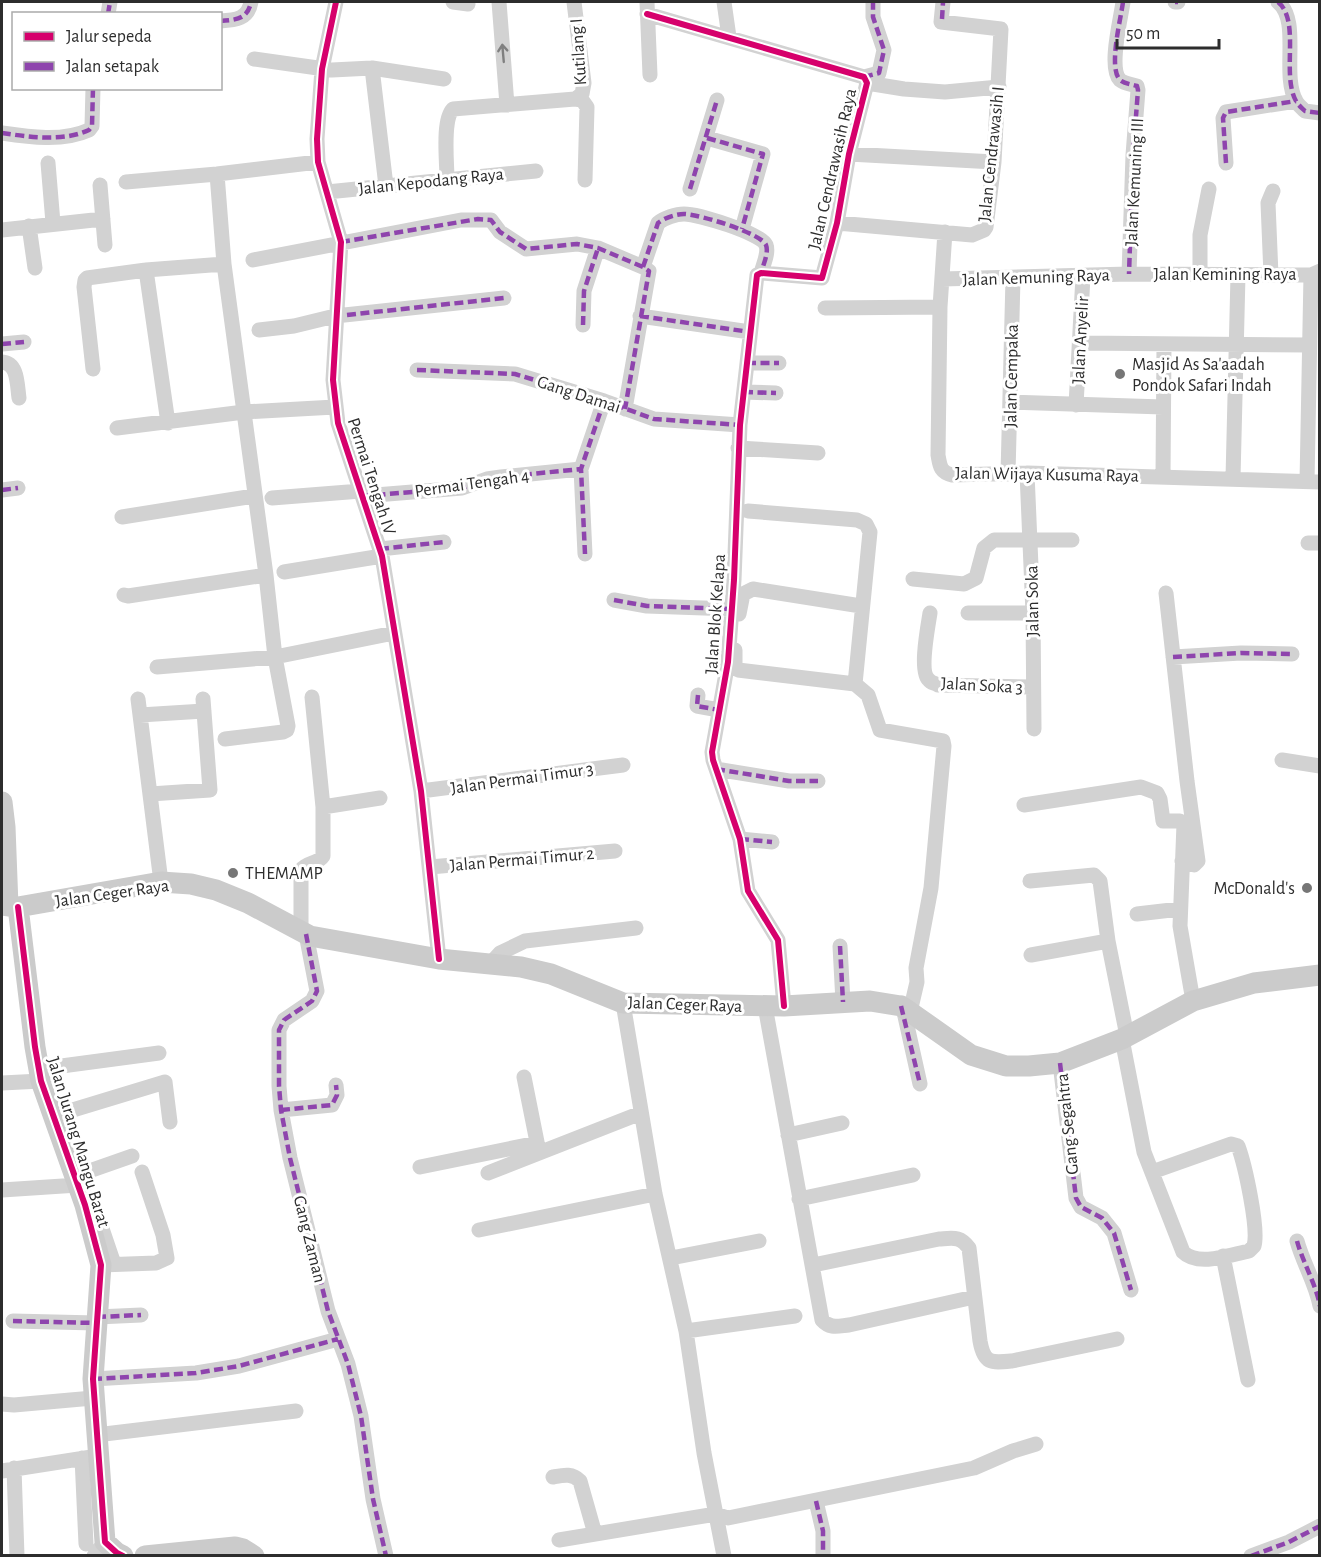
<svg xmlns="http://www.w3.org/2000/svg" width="1321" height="1557" font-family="'Alegreya Sans',sans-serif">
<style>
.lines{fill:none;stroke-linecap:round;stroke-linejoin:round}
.street{stroke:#d2d2d2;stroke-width:15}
.secondary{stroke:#cbcbcb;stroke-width:21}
.quiet{stroke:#8e44ad;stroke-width:4.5;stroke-dasharray:9 4.5;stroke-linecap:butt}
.cycleway-casing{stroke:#fff;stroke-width:10}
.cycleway{stroke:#d6006c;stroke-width:6}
.oneway{stroke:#808080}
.poi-dot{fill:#767676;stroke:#fff;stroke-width:2}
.labels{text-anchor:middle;stroke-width:6;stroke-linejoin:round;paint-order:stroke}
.street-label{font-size:18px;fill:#2d2d2d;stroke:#fff}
.poi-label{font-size:18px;fill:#2d2d2d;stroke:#fff;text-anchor:start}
</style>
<rect width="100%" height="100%" fill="#fff"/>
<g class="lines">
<!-- street -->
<path class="street" d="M 336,2 L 322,69 L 317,139 L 318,162 L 341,242 L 333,380 L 338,423 L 382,556 L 421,791 L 439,959
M 453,2 L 468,4
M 499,2 L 507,105
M 574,2 L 584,83 L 582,94 L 575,99
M 647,2 L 650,75
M 724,2 L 729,37
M 1123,2 C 1121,18 1108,68 1120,80 C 1125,84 1131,84 1137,86 L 1138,90 L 1133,155 L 1129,274
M 1175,2 L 1178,2
M 1278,2 C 1301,21 1281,74 1296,101 C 1298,105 1302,108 1305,111 L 1320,113
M 108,14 L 110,2
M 647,14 L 864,77 L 867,83 L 849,154 L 837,223 L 822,278 L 761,273 L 757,275 L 740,425 L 734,580 L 728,662 L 712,752 L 713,760 L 740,839 L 748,891 L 778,940 L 784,1006
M 220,21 C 236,20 248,19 251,2
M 254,59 L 332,70 L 372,68 L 444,79
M 372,68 L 386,186
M 864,77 L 879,73 L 884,50 L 873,17 L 873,2
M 867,83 L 904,89 L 945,92 L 999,87
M 2,133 C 29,137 63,142 89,130 L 92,126 L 93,88
M 707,138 L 763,154 L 742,229
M 849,154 L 994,162
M 48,163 L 53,223
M 1226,163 L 1223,118 L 1226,112 L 1296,101
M 217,174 L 224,264 L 266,575 L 275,657 L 288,726 L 287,730 L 283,732 L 225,739
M 447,179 C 447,162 442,120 453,109 L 575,99 L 582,100 L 587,107 L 585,180
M 126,182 L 217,174 L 318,162
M 100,185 L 105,245
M 690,189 L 717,100
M 327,192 L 536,171
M 837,223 L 972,235 L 984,230 L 986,227 L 994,162 L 1001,29 L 941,22 L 943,2
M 29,226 L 35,268
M 2,230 L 103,219
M 945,232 L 940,307 L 938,455 C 940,466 940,472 952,475 L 1027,473 L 1320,482
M 253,260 L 461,220 L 491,220 L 500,232 L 526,249 L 577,244 L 598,248 L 643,267 L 649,271 L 625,409
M 643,267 L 658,223 C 664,218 676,214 684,214 C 698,214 761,233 766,245 C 769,253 763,265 761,273
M 146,270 L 168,423
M 1200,274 L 1200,235 L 1209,189
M 1271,275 L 1268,203 L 1273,191
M 942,279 L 1129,274 L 1311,275 L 1320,271
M 825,308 L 940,307
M 640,316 L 750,332
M 583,325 L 584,291 L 598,248
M 259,330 L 294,326 L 335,316 L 504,298
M 1080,343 L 1309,345
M 2,344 L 24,342
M 2,362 C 18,363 17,384 19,398
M 747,363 L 779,363
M 93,369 L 84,287 L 85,280 L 87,278 L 146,270 L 224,264
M 417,370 L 515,374 L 604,401 L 654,419 L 740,425
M 744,392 L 776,393
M 1010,402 L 1163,407
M 1076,405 L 1083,276
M 117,428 L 244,412 L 335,407
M 738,448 L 818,453
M 1027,473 L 1033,613 L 1034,729
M 1008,474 L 1013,278
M 1163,476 L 1164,345
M 1233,478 L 1238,275
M 1307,482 L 1311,275
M 2,490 L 18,488
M 363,496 L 462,488 L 487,479 L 501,477 L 581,469
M 272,498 L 361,491
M 748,511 L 857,520 L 866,524 L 870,532 L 855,684
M 122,517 L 254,496
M 1308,543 L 1320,543
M 380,549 L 444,542
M 585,554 L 581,469 L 604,401
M 284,572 L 382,556
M 913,579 L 964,584 L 976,578 L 984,548 L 994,540 L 1072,540
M 1166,593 L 1187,781 L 1198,861 L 1194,865 L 1182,861
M 124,595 L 128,596 L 266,575
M 614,600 L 647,606 L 732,609
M 930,613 C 928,626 919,672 929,680 C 931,683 935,683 938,685 L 1033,687
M 968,613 L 1033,613
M 739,614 L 743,594 L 753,589 L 861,606
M 735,650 L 735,665 L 738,670 L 855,684 L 868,695 L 880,730 L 943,741 L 944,746 L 931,888 L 916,968 L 917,982 L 910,1012
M 1173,657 L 1241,653 L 1292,654
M 157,667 L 275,657 L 394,633
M 698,695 L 697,706 L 719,710
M 138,699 L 161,882
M 140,715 L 204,711
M 1282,760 L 1320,766
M 716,769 L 789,781 L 818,781
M 421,791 L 623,765
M 150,794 L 210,790 L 203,699
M 1024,805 L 1141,787 L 1157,793 L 1160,799 L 1163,821 L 1180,821 L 1184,824 L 1180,926 L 1193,1001
M 323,807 L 380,798
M 740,839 L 772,842
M 430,867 L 615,851
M 1030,881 L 1094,875 L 1100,881 L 1108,941 L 1127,1036
M 1137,914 L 1180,909
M 301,932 L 301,870 C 307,862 318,864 323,856 L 323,807 L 312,697
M 306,934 L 317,991 L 312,1001 L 284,1020 L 279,1030 L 279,1086 L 281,1110 L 290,1158 L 328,1311 L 348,1364 L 361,1416 L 373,1499 L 386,1556
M 840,946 L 843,1002
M 1031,955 L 1108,941
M 490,964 L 500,953 L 525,941 L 636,928
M 623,1003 L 655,1194 L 686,1331 L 704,1453 L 724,1556
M 902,1003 L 920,1084
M 765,1006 L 822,1320 C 830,1329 838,1326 849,1325 L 974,1297
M 1122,1039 L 1144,1152 L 1183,1252 C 1198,1267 1230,1255 1249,1251 L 1254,1246 C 1259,1229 1245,1165 1238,1146 L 1231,1144 L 1152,1172
M 1060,1063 L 1076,1198 L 1081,1207 L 1102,1218 L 1114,1233 L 1131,1290
M 39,1069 L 159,1053
M 524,1077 L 539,1152
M 2,1083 L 41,1081
M 281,1110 L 332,1105 L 337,1095 L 336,1085
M 53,1116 L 165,1082 L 170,1122
M 788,1135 L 842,1123
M 420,1167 L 537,1143
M 488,1173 L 641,1113
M 75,1176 L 132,1156
M 2,1190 L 78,1185
M 799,1199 L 913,1175
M 96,1211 L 114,1264
M 479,1230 L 655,1194
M 1297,1241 C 1303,1263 1316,1284 1320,1306
M 1223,1256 L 1248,1380
M 671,1258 L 759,1241
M 101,1265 L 156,1263 L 167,1258 L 163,1235 L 142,1172
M 813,1265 L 939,1239 C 954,1238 960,1236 969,1248 L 980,1341 C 984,1364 991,1363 1012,1361 L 1117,1339
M 97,1317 L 141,1315
M 13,1321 L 96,1323
M 686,1331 L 795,1316
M 93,1379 L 196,1373 L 239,1366 L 338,1339
M 2,1404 L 14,1405 L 93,1398
M 96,1435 L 296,1411
M 82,1458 L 86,1544
M 14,1468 L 17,1556
M 2,1471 L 98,1456
M 553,1477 C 564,1475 572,1473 580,1481 L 595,1534
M 816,1501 L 823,1531 L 823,1556
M 559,1540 L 716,1514 L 728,1518 L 974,1468 L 1013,1451 L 1036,1444
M 94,1556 L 105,1542
M 1251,1556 L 1289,1542 L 1320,1526"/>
<!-- secondary -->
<path class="secondary" d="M 2,802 L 5,827 L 8,906
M 2,905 L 18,907 L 161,882 L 191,884 L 216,890 L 248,903 L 310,936 L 439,959 L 521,967 L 551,974 L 623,1003 L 784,1006 L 870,1001 L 901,1006 L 910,1012 L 971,1055 L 1006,1066 L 1029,1066 L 1060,1063 L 1122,1039 L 1193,1001 L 1254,983 L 1320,975
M 18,907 L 35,1047 L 41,1081 L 85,1205 L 101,1265 L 93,1379 L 105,1542 L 117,1553 L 123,1556
M 145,1556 L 235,1547 L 243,1549 L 254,1556"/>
<!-- quiet -->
<path class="quiet" d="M 1123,2 C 1121,18 1108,68 1120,80 C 1125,84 1131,84 1137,86 L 1138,90 L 1133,155 L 1129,274
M 1175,2 L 1178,2
M 1278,2 C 1301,21 1281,74 1296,101 C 1298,105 1302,108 1305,111 L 1320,113
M 108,14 L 110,2
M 942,19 L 943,2
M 220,21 C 236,20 248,19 251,2
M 864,77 L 879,73 L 884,50 L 873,17 L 873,2
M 2,133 C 29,137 63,142 89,130 L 92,126 L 93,88
M 707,138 L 763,154 L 742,229
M 1226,163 L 1223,118 L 1226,112 L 1296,101
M 690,189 L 717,100
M 341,242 L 478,219 L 491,220 L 500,232 L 526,249 L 577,244 L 598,248 L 643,267 L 649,271 L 625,409
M 643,267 L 658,223 C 664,218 676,214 684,214 C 698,214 761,233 766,245 C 769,253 763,265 761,273
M 347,315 L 504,298
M 640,316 L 750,332
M 583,325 L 584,291 L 598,248
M 2,344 L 24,342
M 747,363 L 779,363
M 417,370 L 515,374 L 604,401 L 654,419 L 740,425
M 744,392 L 776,393
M 2,490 L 18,488
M 363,496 L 462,488 L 487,479 L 501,477 L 581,469
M 380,549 L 444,542
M 585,554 L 581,469 L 604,401
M 614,600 L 647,606 L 732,609
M 1173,657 L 1241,653 L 1292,654
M 698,695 L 697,706 L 719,710
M 716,769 L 789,781 L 818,781
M 740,839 L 772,842
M 306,934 L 317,991 L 312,1001 L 284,1020 L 279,1030 L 279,1086 L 281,1110 L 290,1158 L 328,1311 L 348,1364 L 361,1416 L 373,1499 L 386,1556
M 840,946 L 843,1002
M 901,1006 L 920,1084
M 1060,1063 L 1076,1198 L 1081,1207 L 1102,1218 L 1114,1233 L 1131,1290
M 281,1110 L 332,1105 L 337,1095 L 336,1085
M 1297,1241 C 1303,1263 1316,1284 1320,1306
M 97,1317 L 141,1315
M 13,1321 L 96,1323
M 93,1379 L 196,1373 L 239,1366 L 338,1339
M 816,1501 L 823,1531 L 823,1556
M 1251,1556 L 1289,1542 L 1320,1526"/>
<defs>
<path id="cycleway" d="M 336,2 L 322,69 L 317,139 L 318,162 L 341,242 L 333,380 L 338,423 L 382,556 L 421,791 L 439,959
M 647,14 L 864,77 L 867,83 L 849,154 L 837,223 L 822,278 L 761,273 L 757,275 L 740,425 L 734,580 L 728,662 L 712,752 L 713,760 L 740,839 L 748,891 L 778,940 L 784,1006
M 18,907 L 35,1047 L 41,1081 L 85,1205 L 101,1265 L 93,1379 L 105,1542 L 117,1553 L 123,1556"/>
</defs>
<!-- cycleway casing -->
<use href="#cycleway" class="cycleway-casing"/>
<!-- cycleway -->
<use href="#cycleway" class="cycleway"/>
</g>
<!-- one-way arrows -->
<defs><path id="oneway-shaft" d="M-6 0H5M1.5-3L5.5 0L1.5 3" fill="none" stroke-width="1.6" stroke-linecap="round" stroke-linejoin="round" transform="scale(1.5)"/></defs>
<use class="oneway" href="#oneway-shaft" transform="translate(503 53) rotate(-95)"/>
<!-- markers -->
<g class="poi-dot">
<circle cx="1120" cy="374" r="6"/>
<circle cx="233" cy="873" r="6"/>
<circle cx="1307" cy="888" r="6"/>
</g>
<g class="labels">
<!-- street labels -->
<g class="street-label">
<text transform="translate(578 52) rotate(-94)" y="6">Kutilang I</text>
<text transform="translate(991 154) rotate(-84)" y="6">Jalan Cendrawasih I</text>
<text transform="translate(832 169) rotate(-77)" y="6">Jalan Cendrawasih Raya</text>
<text transform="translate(431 181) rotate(-6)" y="6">Jalan Kepodang Raya</text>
<text transform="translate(1134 182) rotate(-87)" y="6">Jalan Kemuning III</text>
<text x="1225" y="280">Jalan Kemining Raya</text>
<text transform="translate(1036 277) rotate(-2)" y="6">Jalan Kemuning Raya</text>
<text transform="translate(1080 340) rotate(-87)" y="6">Jalan Anyelir</text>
<text transform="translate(1011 376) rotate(-89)" y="6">Jalan Cempaka</text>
<text transform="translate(579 394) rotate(18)" y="6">Gang Damai</text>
<text transform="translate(1047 474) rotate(1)" y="6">Jalan Wijaya Kusuma Raya</text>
<text transform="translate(372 476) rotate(72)" y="6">Permai Tengah IV</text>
<text transform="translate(472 483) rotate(-8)" y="6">Permai Tengah 4</text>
<text transform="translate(1032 601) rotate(-91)" y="6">Jalan Soka</text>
<text transform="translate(715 614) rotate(-86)" y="6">Jalan Blok Kelapa</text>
<text transform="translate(982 685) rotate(3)" y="6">Jalan Soka 3</text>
<text transform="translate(522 778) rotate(-8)" y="6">Jalan Permai Timur 3</text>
<text transform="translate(522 859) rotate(-5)" y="6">Jalan Permai Timur 2</text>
<text transform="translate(112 893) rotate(-8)" y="6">Jalan Ceger Raya</text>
<text transform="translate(685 1004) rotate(2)" y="6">Jalan Ceger Raya</text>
<text transform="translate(1067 1124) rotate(-96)" y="6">Gang Segahtra</text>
<text transform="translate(79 1142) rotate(73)" y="6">Jalan Jurang Mangu Barat</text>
<text transform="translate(310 1239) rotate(76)" y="6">Gang Zaman</text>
</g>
<!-- poi labels -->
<g class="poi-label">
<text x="1132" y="370">Masjid As Sa'aadah<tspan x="1132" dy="21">Pondok Safari Indah</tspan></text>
<text x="245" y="879">THEMAMP</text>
<text x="1295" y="894" text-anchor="end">McDonald's</text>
</g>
</g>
<!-- border -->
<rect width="1321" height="1557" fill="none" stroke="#2d2d2d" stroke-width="6"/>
<!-- legend -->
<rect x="12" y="12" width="210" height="78" fill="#ffffff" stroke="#ababab" stroke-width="1.5"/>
<rect x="24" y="32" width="30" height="9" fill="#d6006c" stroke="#ababab" stroke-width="1.5"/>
<text x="66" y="42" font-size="18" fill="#2d2d2d">Jalur sepeda</text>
<rect x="24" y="62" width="30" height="9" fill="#8e44ad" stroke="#ababab" stroke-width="1.5"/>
<text x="66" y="72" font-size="18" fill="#2d2d2d">Jalan setapak</text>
<!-- scale -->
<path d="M1117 39v9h102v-9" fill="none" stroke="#2d2d2d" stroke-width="3"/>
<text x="1126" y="39" font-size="18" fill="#2d2d2d" stroke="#ffffff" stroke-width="4.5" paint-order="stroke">50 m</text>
</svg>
